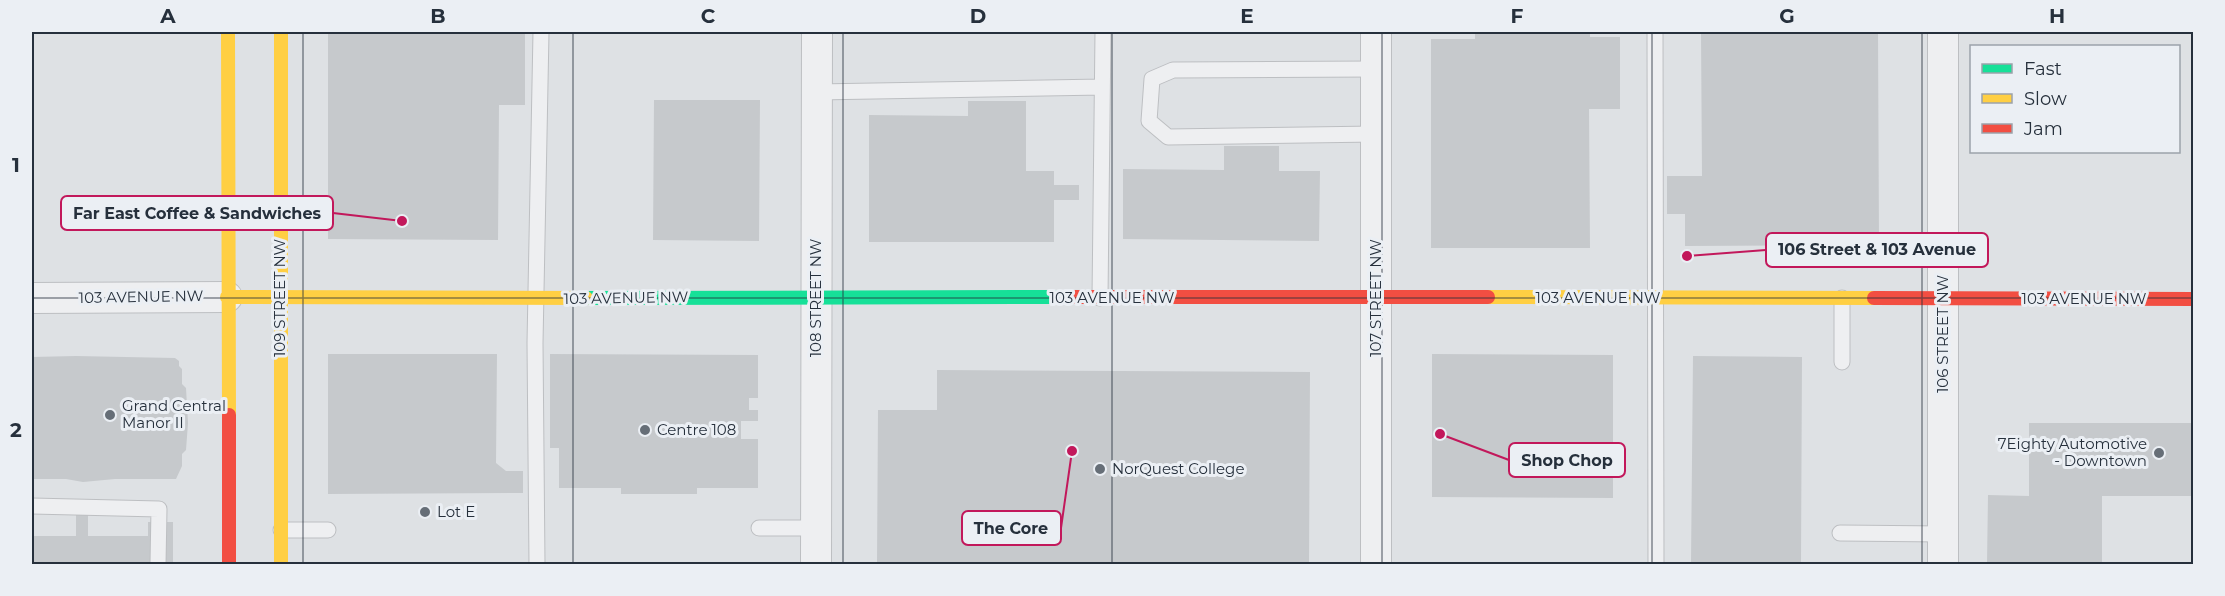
<svg xmlns="http://www.w3.org/2000/svg" width="2225" height="596" font-family="Montserrat,sans-serif">
<style>
.building{fill:#c6c9cc}
.lines{fill:none;stroke-linecap:round;stroke-linejoin:round}
.lane-casing{stroke:#bdbfc2;stroke-width:17}
.street-casing{stroke:#bdbfc2;stroke-width:32}
.lane{stroke:#eeeff1;stroke-width:15}
.street{stroke:#eeeff1;stroke-width:30}
.fast{stroke:#16e098;stroke-width:14}
.slow{stroke:#ffcf43;stroke-width:14}
.jam{stroke:#f24e42;stroke-width:14}
.grid{fill:none;stroke:#26303c;stroke-width:1.5;stroke-opacity:0.55}
.poi-dot{fill:#666e77;stroke:#ebeff4;stroke-width:2}
.labels{text-anchor:middle;stroke-width:6;stroke-linejoin:round;paint-order:stroke}
.street-label{font-size:15px;fill:#26303c;stroke:#ebeff4}
.poi-label{font-size:15px;fill:#26303c;stroke:#ebeff4;text-anchor:start}
.leader{fill:none;stroke:#c2185b;stroke-width:2}
.callout-dot{fill:#c2185b;stroke:#ebeff4;stroke-width:2}
.callout{fill:#ebeff4;stroke:#c2185b;stroke-width:2}
.callout-label{font-size:16px;text-anchor:middle;font-weight:bold;fill:#26303c}
.neatline{fill:none;stroke:#26303c;stroke-width:2}
.grid-label{font-size:20px;text-anchor:middle;font-weight:bold;fill:#26303c}
</style>
<rect width="100%" height="100%" fill="#dee1e4"/>
<!-- building -->
<path class="building" d="M 328,32 L 525,32 L 525,105 L 499,105 L 498,240 L 328,239 Z
M 1475,32 L 1590,32 L 1590,37 L 1620,37 L 1620,109 L 1589,109 L 1590,248 L 1431,248 L 1431,39 L 1475,39 Z
M 1701,32 L 1878,32 L 1879,245 L 1685,246 L 1685,214 L 1667,214 L 1667,176 L 1702,176 Z
M 654,100 L 760,100 L 759,241 L 653,240 Z
M 968,101 L 1026,101 L 1026,171 L 1054,171 L 1054,185 L 1079,185 L 1079,200 L 1054,200 L 1054,242 L 869,242 L 869,115 L 968,116 Z
M 1224,146 L 1279,146 L 1279,171 L 1320,171 L 1319,241 L 1123,239 L 1123,169 L 1224,170 Z
M 328,354 L 497,354 L 496,463 L 506,471 L 523,471 L 523,493 L 328,494 Z
M 550,354 L 758,355 L 758,398 L 749,398 L 749,410 L 758,410 L 758,421 L 741,421 L 741,439 L 758,439 L 758,488 L 697,488 L 697,494 L 621,494 L 621,488 L 559,488 L 559,448 L 550,448 Z
M 1432,354 L 1613,355 L 1613,498 L 1432,497 Z
M 76,356 L 175,358 L 179,361 L 179,366 L 182,369 L 182,384 L 186,388 L 188,423 L 186,450 L 182,454 L 182,466 L 176,479 L 115,479 L 83,482 L 66,479 L 32,479 L 32,357 Z
M 1693,356 L 1802,357 L 1801,564 L 1691,564 Z
M 937,370 L 1310,372 L 1309,564 L 877,564 L 878,410 L 937,410 Z
M 2029,423 L 2194,423 L 2194,496 L 2102,496 L 2102,564 L 1987,564 L 1988,495 L 2029,496 Z
M 76,514 L 88,514 L 88,536 L 148,536 L 148,522 L 173,522 L 173,564 L 32,564 L 32,536 L 76,536 Z"/>
<g class="lines">
<defs>
<path id="lane" d="M 1655,32 L 1656,564
M 817,92 L 1102,87
M 1376,134 L 1168,137 L 1149,121 L 1152,79 L 1173,70 L 1376,69
M 1100,298 L 1103,32
M 1842,362 L 1842,298
M 32,506 L 159,509 L 158,564
M 759,528 L 816,528
M 281,530 L 328,530
M 1840,533 L 1943,534
M 537,564 L 535,343 L 541,32"/>
<path id="street" d="M 32,298 L 227,297
M 816,564 L 817,32
M 1376,564 L 1376,32
M 1943,564 L 1943,32"/>
</defs>
<!-- lane casing -->
<use href="#lane" class="lane-casing"/>
<!-- street casing -->
<use href="#street" class="street-casing"/>
<!-- lane -->
<use href="#lane" class="lane"/>
<!-- street -->
<use href="#street" class="street"/>
<!-- fast -->
<path class="fast" d="M 586,298 L 1067,297"/>
<!-- slow -->
<path class="slow" d="M 228,32 L 229,415
M 281,32 L 281,564
M 227,297 L 586,298
M 1488,297 L 1874,298"/>
<!-- jam -->
<path class="jam" d="M 1067,297 L 1488,297
M 1874,298 L 2194,299
M 229,415 L 229,564"/>
</g>
<!-- grid -->
<path class="grid" d="M 303,32 L 303,564M 573,32 L 573,564M 843,32 L 843,564M 1112,32 L 1112,564M 1382,32 L 1382,564M 1652,32 L 1652,564M 1922,32 L 1922,564M 32,298 L 2194,298"/>
<!-- markers -->
<g class="poi-dot">
<circle cx="110" cy="415" r="6"/>
<circle cx="645" cy="430" r="6"/>
<circle cx="2159" cy="453" r="6"/>
<circle cx="1100" cy="469" r="6"/>
<circle cx="425" cy="512" r="6"/>
</g>
<g class="labels">
<!-- street labels -->
<g class="street-label">
<text transform="translate(141 297) rotate(-1)" y="5">103 AVENUE NW</text>
<text transform="translate(280 298) rotate(-90)" y="5">109 STREET NW</text>
<text transform="translate(626 298) rotate(-1)" y="5">103 AVENUE NW</text>
<text transform="translate(816 298) rotate(-90)" y="5">108 STREET NW</text>
<text x="1112" y="303">103 AVENUE NW</text>
<text transform="translate(1376 298) rotate(-90)" y="5">107 STREET NW</text>
<text x="1598" y="303">103 AVENUE NW</text>
<text x="2084" y="304">103 AVENUE NW</text>
<text transform="translate(1943 334) rotate(-90)" y="5">106 STREET NW</text>
</g>
<!-- poi labels -->
<g class="poi-label">
<text x="122" y="411">Grand Central<tspan x="122" dy="17">Manor II</tspan></text>
<text x="657" y="435">Centre 108</text>
<text x="2147" y="449" text-anchor="end">7Eighty Automotive<tspan x="2147" dy="17">- Downtown</tspan></text>
<text x="1112" y="474">NorQuest College</text>
<text x="437" y="517">Lot E</text>
</g>
</g>
<!-- callouts -->
<path class="leader" d="M402 221L333 213M1687 256L1766 250M1440 434L1509 460M1072 451L1061 528"/>
<g class="callout-dot">
<circle cx="402" cy="221" r="6"/>
<circle cx="1687" cy="256" r="6"/>
<circle cx="1440" cy="434" r="6"/>
<circle cx="1072" cy="451" r="6"/>
</g>
<g class="callout">
<rect x="61" y="196" width="272" height="34" rx="6"/>
<rect x="1766" y="233" width="222" height="34" rx="6"/>
<rect x="1509" y="443" width="116" height="34" rx="6"/>
<rect x="962" y="511" width="99" height="34" rx="6"/>
</g>
<g class="callout-label">
<text x="197" y="219">Far East Coffee &amp; Sandwiches</text>
<text x="1877" y="255">106 Street &amp; 103 Avenue</text>
<text x="1567" y="466">Shop Chop</text>
<text x="1011" y="534">The Core</text>
</g>
<!-- border -->
<rect width="2225" height="596" fill="none" stroke="#ebeff4" stroke-width="66"/>
<!-- legend -->
<rect x="1970" y="45" width="210" height="108" fill="#ebeff4" stroke="#9ca3aa" stroke-width="1.5"/>
<rect x="1982" y="64" width="30" height="9" fill="#16e098" stroke="#9ca3aa" stroke-width="1.5"/>
<text x="2024" y="75" font-size="18" fill="#26303c">Fast</text>
<rect x="1982" y="94" width="30" height="9" fill="#ffcf43" stroke="#9ca3aa" stroke-width="1.5"/>
<text x="2024" y="105" font-size="18" fill="#26303c">Slow</text>
<rect x="1982" y="124" width="30" height="9" fill="#f24e42" stroke="#9ca3aa" stroke-width="1.5"/>
<text x="2024" y="135" font-size="18" fill="#26303c">Jam</text>
<rect x="33" y="33" width="2159" height="530" class="neatline"/>
<g class="grid-label">
<text x="168" y="23">A</text>
<text x="438" y="23">B</text>
<text x="708" y="23">C</text>
<text x="978" y="23">D</text>
<text x="1247" y="23">E</text>
<text x="1517" y="23">F</text>
<text x="1787" y="23">G</text>
<text x="2057" y="23">H</text>
<text x="16" y="172">1</text>
<text x="16" y="437">2</text>
</g>
</svg>
